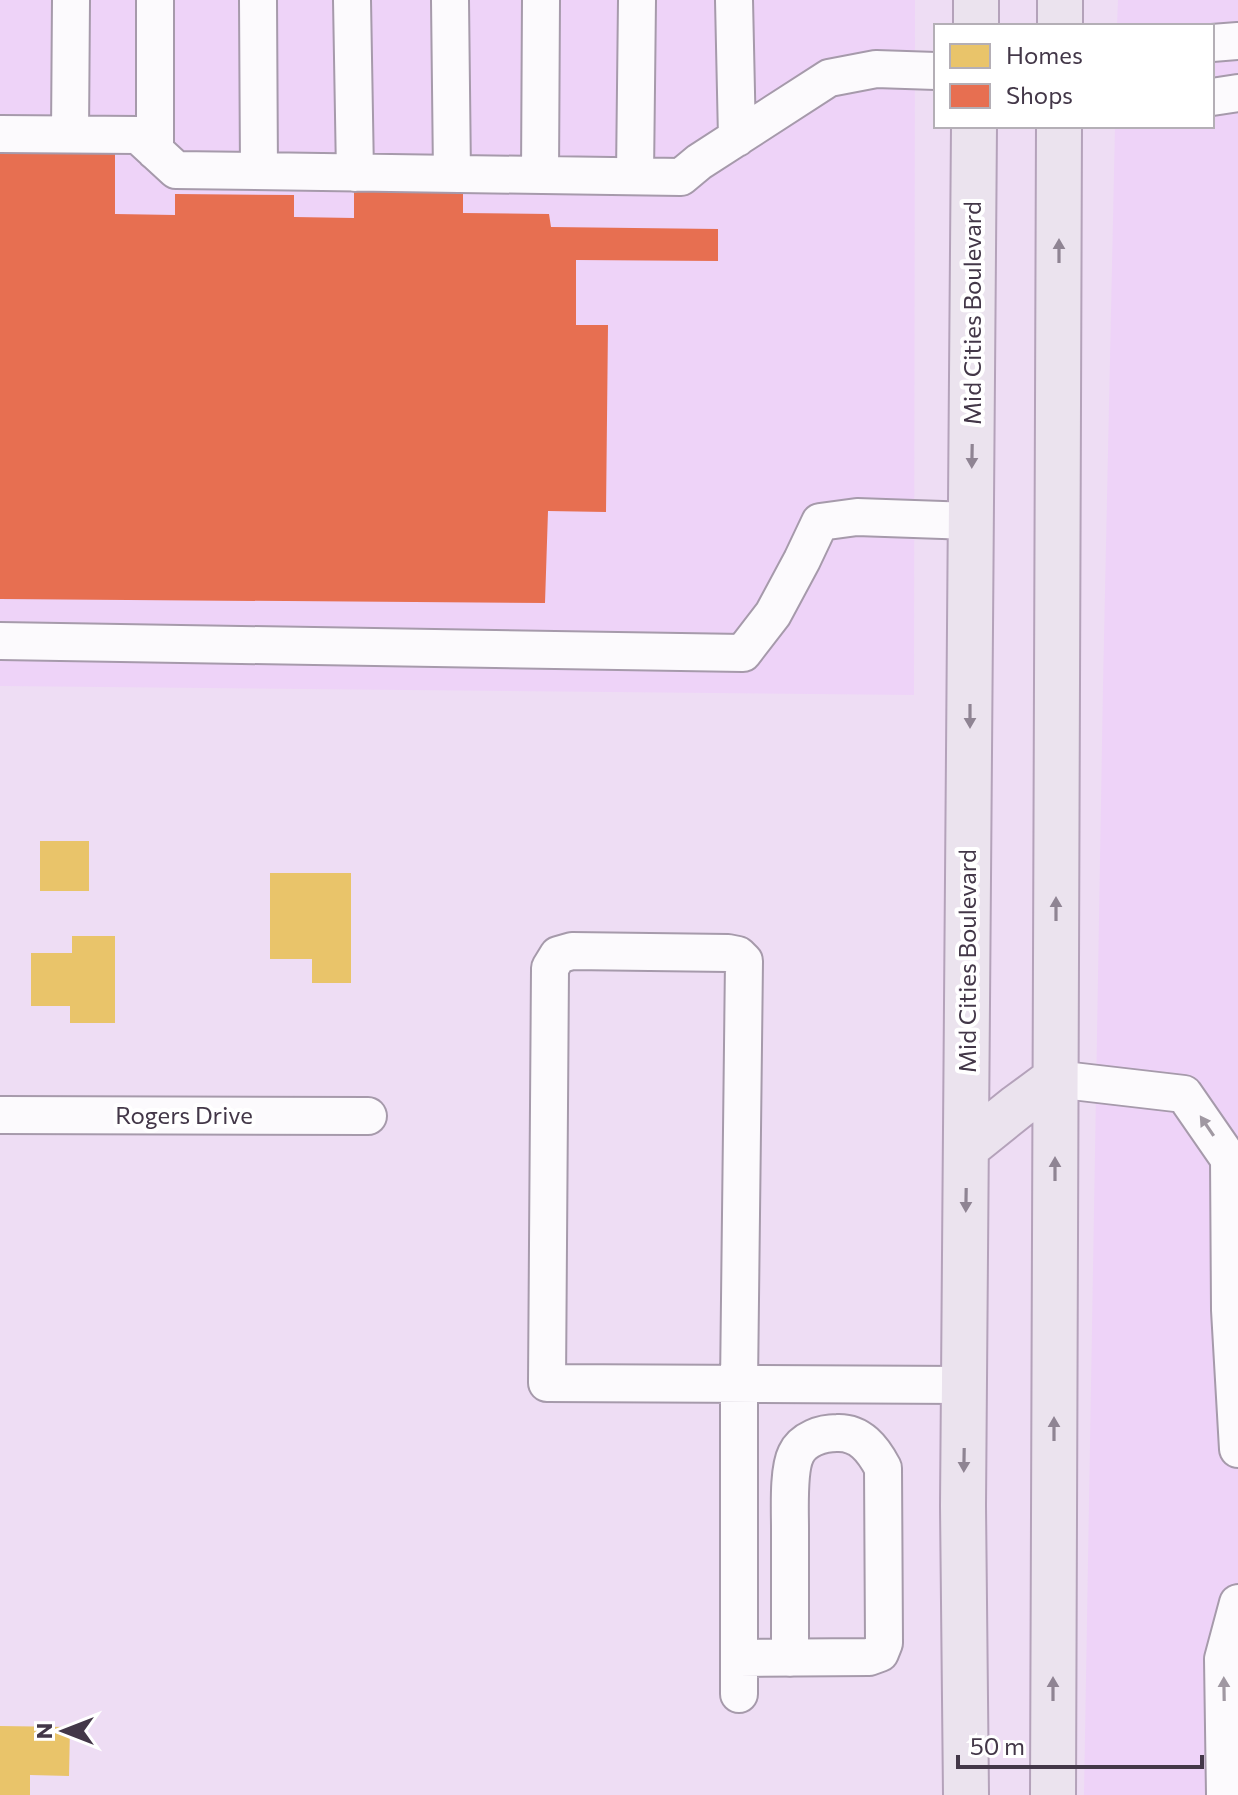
<svg xmlns="http://www.w3.org/2000/svg" width="1238" height="1795" font-family="Commissioner,sans-serif">
<style>
.built{fill:#eed3f8}
.homes{fill:#e9c46a}
.shops{fill:#e76f51}
.lines{fill:none;stroke-linecap:round;stroke-linejoin:round}
.minor-casing{stroke:#a69aab;stroke-width:40}
.major-casing{stroke:#b4a2ba;stroke-width:48}
.minor{stroke:#fcfafd;stroke-width:36}
.major{stroke:#ebe3ee;stroke-width:44}
.oneway{fill:#8f8493}
.oneway2{fill:#a098a2}
.labels{text-anchor:middle;stroke-width:8;stroke-linejoin:round;paint-order:stroke}
.street-label{font-size:24px;fill:#433748;stroke:#fff}
</style>
<rect width="100%" height="100%" fill="#eeddf4"/>
<!-- built -->
<path class="built" d="M 0,0 L 915,0 L 914,695 L 0,686 Z
M 1118,0 L 1238,0 L 1238,1795 L 1084,1795 L 1103,685 L 1115,126 L 1212,126 L 1212,26 L 1117,26 Z"/>
<!-- homes -->
<path class="homes" d="M 40,841 L 89,841 L 89,891 L 40,891 Z
M 270,873 L 351,873 L 351,983 L 312,983 L 312,959 L 270,959 Z
M 72,936 L 115,936 L 115,1023 L 70,1023 L 70,1006 L 31,1006 L 31,953 L 72,953 Z
M 0,1726 L 70,1727 L 69,1776 L 30,1775 L 30,1795 L 0,1795 Z"/>
<!-- shops -->
<path class="shops" d="M 0,147 L 115,148 L 115,214 L 175,215 L 175,194 L 294,195 L 294,217 L 354,218 L 354,190 L 463,191 L 463,213 L 549,214 L 551,227 L 718,229 L 718,261 L 576,260 L 576,325 L 608,325 L 606,512 L 548,511 L 545,603 L 0,599 Z"/>
<g class="lines">
<defs>
<path id="minor" d="M 258,0 L 259,171
M 352,0 L 355,173
M 450,0 L 452,174
M 734,0 L 737,138
M 1212,43 L 1238,41
M 1212,97 L 1238,93
M 0,134 L 138,135 L 176,170 L 681,177 L 699,162 L 829,78 L 876,69 L 936,71
M 70,134 L 71,0
M 155,151 L 155,0
M 540,175 L 541,0
M 635,175 L 637,0
M 0,641 L 743,653 L 773,614 L 802,560 L 820,522 L 857,517 L 971,521
M 1055,1079 L 1184,1094 L 1229,1159 L 1230,1310 L 1238,1449
M 0,1115 L 368,1116
M 739,1658 L 869,1657 L 880,1653 L 884,1643 L 883,1468 C 873,1449 860,1432 837,1433 C 822,1433 803,1439 796,1454 C 788,1470 790,1509 790,1528 C 790,1571 790,1614 790,1658
M 739,1694 L 739,1384 L 744,961 L 738,955 L 728,953 L 572,951 L 558,955 L 550,968 L 547,1383 L 964,1385
M 1225,1795 L 1223,1659 L 1238,1603"/>
<path id="major" d="M 976,26 L 976,0
M 1060,26 L 1060,0
M 966,1148 L 1017,1107 L 1055,1079
M 966,1795 L 963,1506 L 974,126
M 1053,1795 L 1059,126"/>
</defs>
<!-- minor casing -->
<use href="#minor" class="minor-casing"/>
<!-- major casing -->
<use href="#major" class="major-casing"/>
<!-- minor -->
<use href="#minor" class="minor"/>
<!-- major -->
<use href="#major" class="major"/>
</g>
<!-- one-way arrows -->
<defs><path id="oneway-solid" d="M-6-.8H1V-3.2L6.5 0L1 3.2V.8H-6Z" transform="scale(2)"/></defs>
<g class="oneway">
<use href="#oneway-solid" transform="translate(1059 251) rotate(-90)"/>
<use href="#oneway-solid" transform="translate(972 456) rotate(91)"/>
<use href="#oneway-solid" transform="translate(970 716) rotate(90)"/>
<use href="#oneway-solid" transform="translate(1056 909) rotate(-90)"/>
<use href="#oneway-solid" transform="translate(1055 1169) rotate(-90)"/>
<use href="#oneway-solid" transform="translate(966 1200) rotate(91)"/>
<use href="#oneway-solid" transform="translate(1054 1429) rotate(-90)"/>
<use href="#oneway-solid" transform="translate(964 1460) rotate(91)"/>
<use href="#oneway-solid" transform="translate(1053 1689) rotate(-90)"/>
</g>
<g class="oneway2">
<use href="#oneway-solid" transform="translate(1207 1126) rotate(-124)"/>
<use href="#oneway-solid" transform="translate(1224 1689) rotate(-91)"/>
</g>
<g class="labels">
<!-- street labels -->
<g class="street-label">
<text transform="translate(973 313) rotate(-90)" y="8">Mid Cities Boulevard</text>
<text transform="translate(968 961) rotate(-90)" y="8">Mid Cities Boulevard</text>
<text x="184" y="1124">Rogers Drive</text>
</g>
</g>
<!-- legend -->
<rect x="934" y="24" width="280" height="104" fill="#ffffff" stroke="#b4afb6" stroke-width="2"/>
<rect x="950" y="44" width="40" height="24" fill="#e9c46a" stroke="#b4afb6" stroke-width="2"/>
<text x="1006" y="64" font-size="24" fill="#433748">Homes</text>
<rect x="950" y="84" width="40" height="24" fill="#e76f51" stroke="#b4afb6" stroke-width="2"/>
<text x="1006" y="104" font-size="24" fill="#433748">Shops</text>
<!-- north arrow -->
<g transform="translate(64 1731) rotate(270)" stroke="#ffffff" stroke-width="6" paint-order="stroke">
<path d="M0-6L14 30L0 20L-14 30Z" fill="#433748"/>
<text y="-12" font-size="22" font-weight="bold" text-anchor="middle" fill="#433748">N</text>
</g>
<!-- scale -->
<path d="M958 1755v12h244v-12" fill="none" stroke="#433748" stroke-width="4"/>
<text x="970" y="1755" font-size="24" fill="#433748" stroke="#ffffff" stroke-width="6" paint-order="stroke">50 m</text>
</svg>
